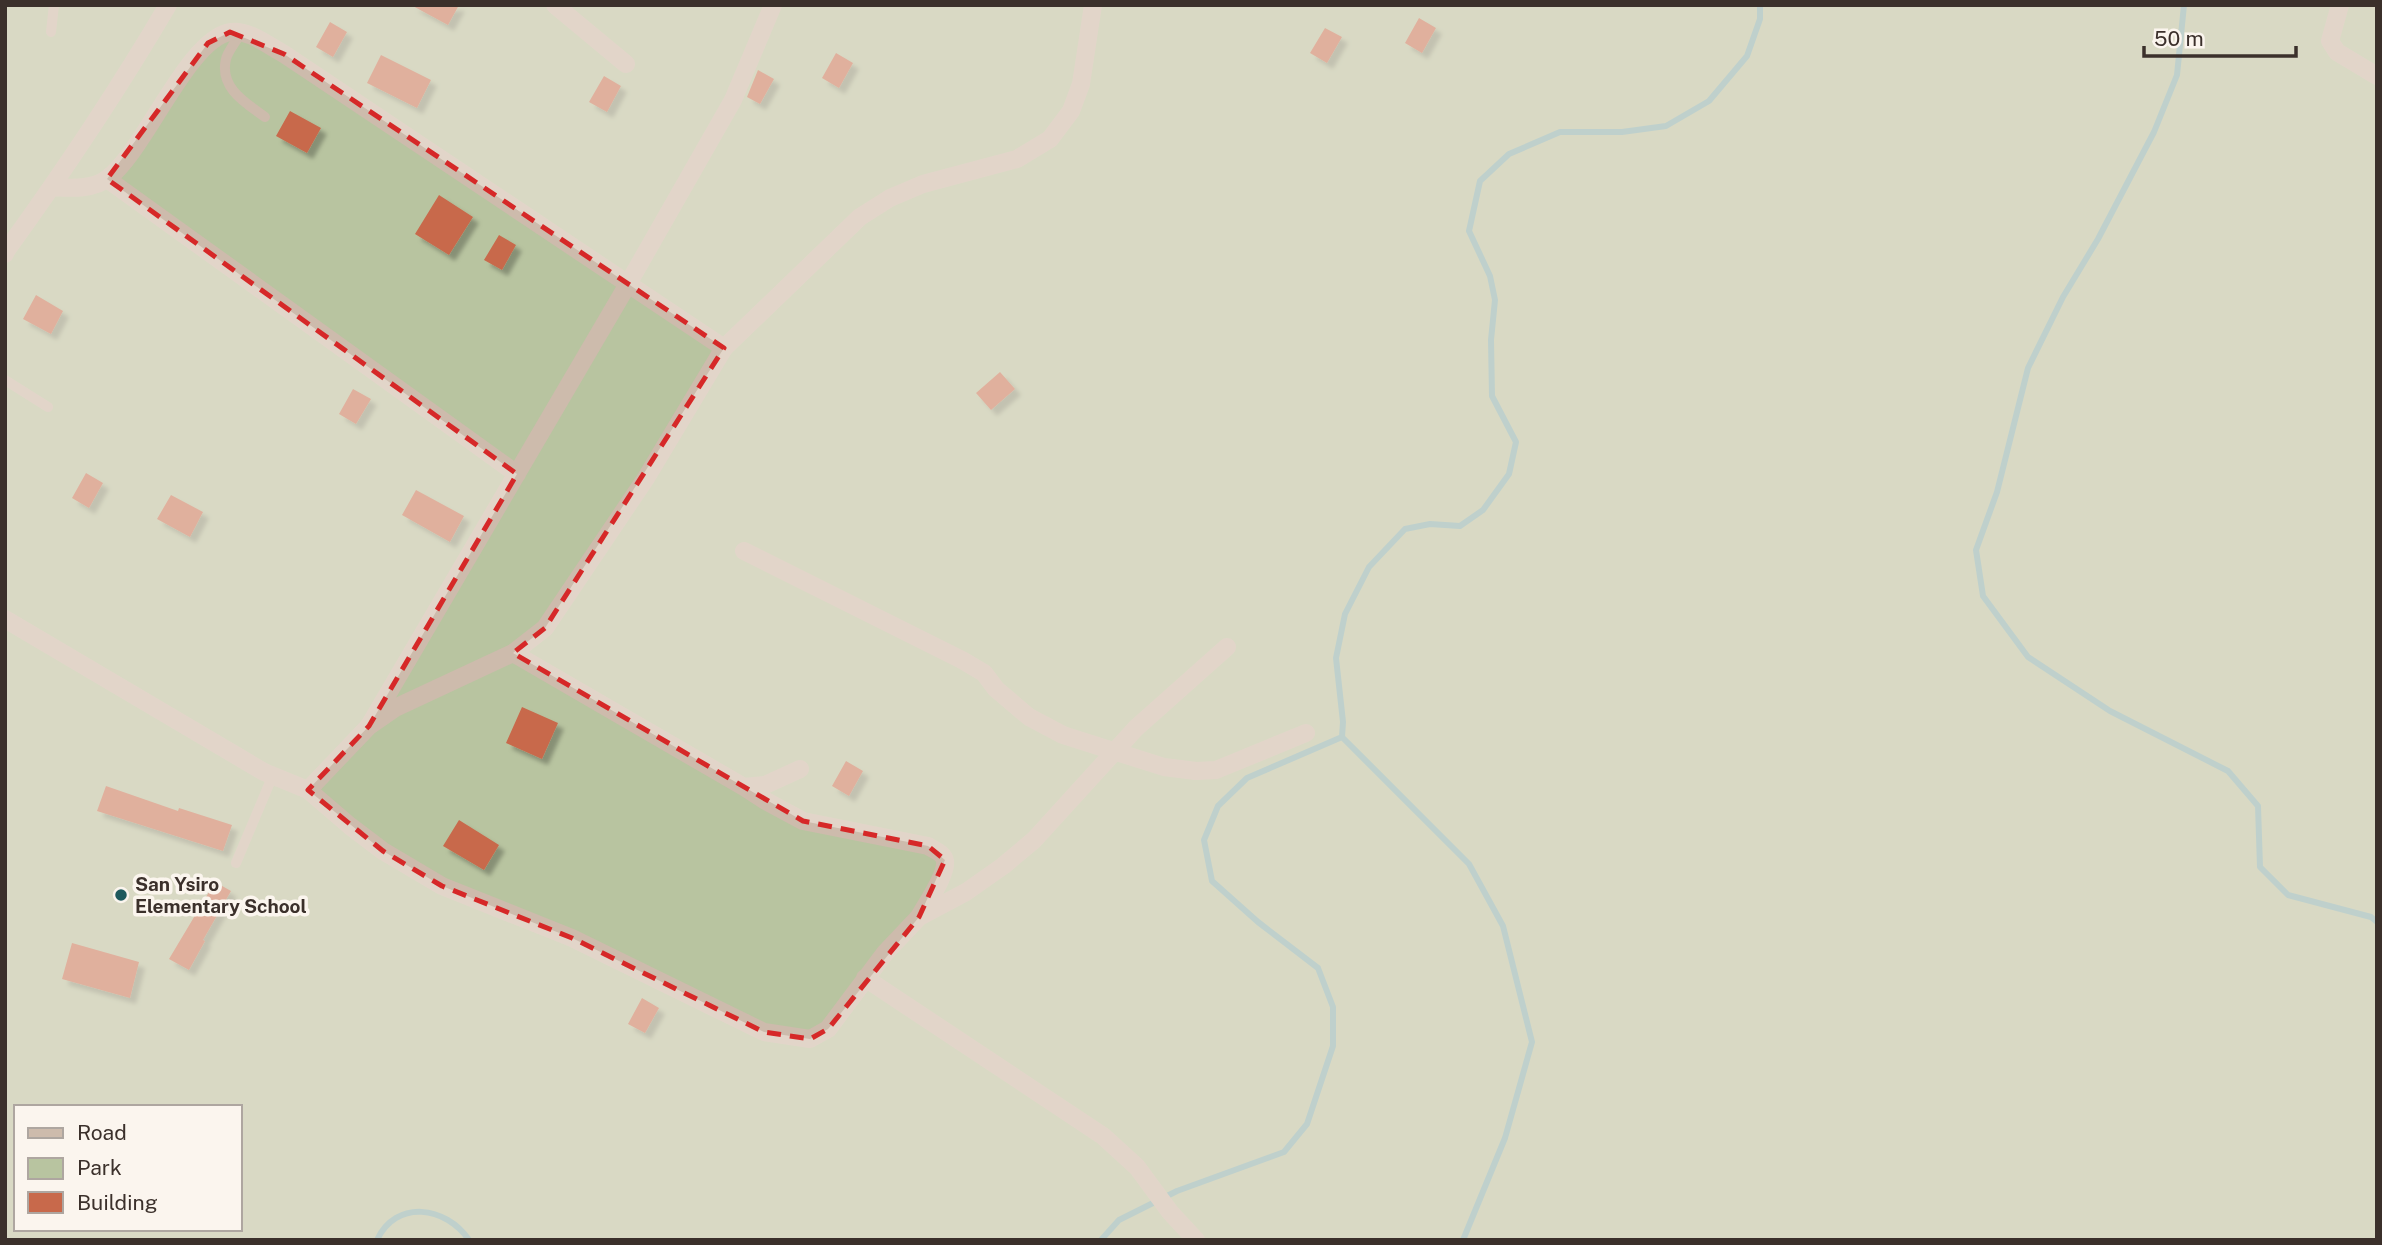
<svg xmlns="http://www.w3.org/2000/svg" width="2382" height="1245" font-family="'Public Sans',sans-serif">
<style>
.green{fill:#b8c4a0;fill-rule:evenodd}
.lines{fill:none;stroke-linecap:round;stroke-linejoin:round}
.stream{stroke:#7fb0b2;stroke-width:6}
.building{fill:#c8694b;filter:url(#shadow)}
.service{stroke:#cdbbac;stroke-width:10}
.minor{stroke:#cdbbac;stroke-width:18}
.tertiary{stroke:#cdbbac;stroke-width:18}
.marked{fill:none;stroke:#d62828;stroke-width:5;stroke-dasharray:14 9;stroke-linejoin:round}
.poi-dot{fill:#1f5a5e;stroke:#fbf5ee;stroke-width:2.5}
.labels{text-anchor:middle;stroke-width:7;stroke-linejoin:round;paint-order:stroke}
.poi-label{font-size:19px;font-weight:bold;fill:#3b302b;stroke:#fbf5ee;text-anchor:start}
</style>
<defs>
<filter id="shadow"><feDropShadow dx="6" dy="6" stdDeviation="2" flood-color="#0004"/></filter>
</defs>
<rect width="100%" height="100%" fill="#f4ebe1"/>
<!-- green -->
<path class="green" d="M 5,5 L 2377,5 L 2377,1240 L 5,1240 ZM 16,1107 L 240,1107 L 240,1229 L 16,1229 Z"/>
<g class="lines">
<!-- stream -->
<path class="stream" d="M 2184,5 L 2177,75 L 2154,132 L 2098,239 L 2063,297 L 2028,368 L 1997,492 L 1976,550 L 1983,596 L 2028,657 L 2110,711 L 2228,771 L 2258,806 L 2260,867 L 2288,895 L 2371,917 L 2377,922
M 1342,737 L 1343,722 L 1336,658 L 1345,614 L 1369,567 L 1405,529 L 1430,524 L 1460,526 L 1483,510 L 1509,474 L 1516,442 L 1492,396 L 1491,340 L 1495,300 L 1490,276 L 1469,231 L 1480,181 L 1509,154 L 1560,132 L 1622,132 L 1666,126 L 1709,101 L 1747,56 L 1760,19 L 1760,5
M 1342,737 L 1469,864 L 1503,926 L 1532,1042 L 1505,1138 L 1463,1240
M 377,1240 C 396,1199 446,1206 469,1240
M 1101,1240 L 1119,1220 L 1177,1191 L 1284,1152 L 1307,1124 L 1333,1046 L 1333,1007 L 1318,968 L 1258,922 L 1212,881 L 1204,840 L 1218,806 L 1247,778 L 1342,737"/>
</g>
<!-- building -->
<path class="building" d="M 411,5 L 459,5 L 448,25 Z
M 1419,18 L 1436,28 L 1422,53 L 1405,43 Z
M 330,22 L 347,32 L 333,57 L 316,47 Z
M 1325,28 L 1342,37 L 1327,63 L 1310,53 Z
M 836,53 L 853,63 L 839,88 L 822,78 Z
M 381,55 L 431,80 L 417,108 L 367,83 Z
M 758,70 L 774,79 L 760,104 L 747,97 Z
M 604,76 L 621,86 L 607,112 L 589,102 Z
M 290,111 L 321,128 L 307,153 L 276,136 Z
M 439,195 L 473,217 L 449,255 L 415,234 Z
M 499,235 L 516,245 L 502,270 L 484,260 Z
M 36,295 L 63,311 L 51,334 L 23,319 Z
M 1000,372 L 1015,389 L 991,410 L 976,393 Z
M 353,389 L 371,399 L 356,424 L 339,414 Z
M 86,473 L 103,483 L 89,508 L 72,498 Z
M 416,490 L 464,516 L 450,542 L 402,515 Z
M 171,495 L 203,512 L 190,537 L 157,519 Z
M 522,707 L 558,723 L 542,759 L 506,743 Z
M 846,761 L 863,771 L 849,796 L 832,786 Z
M 106,786 L 178,811 L 179,808 L 232,825 L 223,851 L 97,811 Z
M 459,820 L 499,845 L 484,870 L 443,846 Z
M 215,882 L 231,891 L 203,940 L 205,941 L 189,970 L 169,959 Z
M 72,943 L 139,962 L 130,998 L 62,979 Z
M 642,998 L 659,1008 L 645,1033 L 628,1024 Z"/>
<g class="lines">
<!-- service -->
<path class="service" d="M 51,32 L 54,5
M 240,34 C 236,42 228,51 226,59 C 219,88 246,103 265,117
M 5,380 L 48,407
M 236,863 L 273,775"/>
<!-- minor -->
<path class="minor" d="M 555,5 L 626,64
M 2340,5 L 2330,41 L 2337,52 L 2377,76
M 107,179 L 517,474
M 52,187 C 70,188 93,190 108,178 C 146,149 187,40 230,32 C 248,29 269,46 284,54 L 724,348
M 6,251 C 64,171 118,90 168,5
M 744,551 L 962,660 L 984,673 L 996,689 L 1029,717 L 1063,735 L 1164,767 L 1196,771 L 1216,770 L 1306,733
M 513,653 L 744,787 L 765,785 L 800,769
M 369,726 L 628,284 L 733,100 L 773,5
M 744,787 L 764,800 L 803,821 L 928,846 C 934,850 944,853 945,861 C 947,875 926,904 919,917
M 308,790 L 350,826 L 383,851 L 442,886 L 572,938 L 764,1032 L 810,1039 L 828,1029 L 885,953 L 919,917 L 966,892 L 1003,866 L 1034,840 L 1136,728 L 1227,647
M 865,978 L 1103,1136 L 1137,1167 L 1170,1212 L 1196,1240"/>
<!-- tertiary -->
<path class="tertiary" d="M 5,254 L 6,251
M 5,619 L 264,772 L 308,790 L 369,726 L 395,708 L 513,653 L 545,628 L 646,478 L 724,348 L 860,217 L 890,198 L 923,184 L 1017,159 L 1050,139 L 1071,111 L 1081,84 L 1093,5"/>
</g>
<!-- marked area -->
<path d="M0 0H2382V1245H0ZM 230,32 L 284,54 L 724,348 L 545,628 L 513,653 L 803,821 L 928,846 L 945,860 L 919,917 L 828,1029 L 810,1039 L 764,1032 L 572,938 L 442,886 L 383,851 L 308,790 L 369,726 L 517,474 L 107,179 L 208,43 Z" fill="#f4ebe1" fill-opacity=".55" fill-rule="evenodd"/>
<path class="marked" d="M 230,32 L 284,54 L 724,348 L 545,628 L 513,653 L 803,821 L 928,846 L 945,860 L 919,917 L 828,1029 L 810,1039 L 764,1032 L 572,938 L 442,886 L 383,851 L 308,790 L 369,726 L 517,474 L 107,179 L 208,43 Z"/>
<!-- markers -->
<circle class="poi-dot" cx="121" cy="895" r="7"/>
<g class="labels">
<!-- poi labels -->
<g class="poi-label">
<text x="135" y="891">San Ysiro<tspan x="135" dy="22">Elementary School</tspan></text>
</g>
</g>
<!-- border -->
<rect width="2382" height="1245" fill="none" stroke="#3b302b" stroke-width="14"/>
<!-- legend -->
<rect x="14" y="1105" width="228" height="126" fill="#fbf5ee" stroke="#aea6a0" stroke-width="2"/>
<rect x="28" y="1128" width="35" height="10" fill="#cdbbac" stroke="#aea6a0" stroke-width="2"/>
<text x="77" y="1140" font-size="21" fill="#3b302b">Road</text>
<rect x="28" y="1158" width="35" height="21" fill="#b8c4a0" stroke="#aea6a0" stroke-width="2"/>
<text x="77" y="1175" font-size="21" fill="#3b302b">Park</text>
<rect x="28" y="1192" width="35" height="21" fill="#c8694b" stroke="#aea6a0" stroke-width="2"/>
<text x="77" y="1210" font-size="21" fill="#3b302b">Building</text>
<!-- scale -->
<path d="M2144 46v10h152v-10" fill="none" stroke="#3b302b" stroke-width="3.5"/>
<text x="2154" y="46" font-size="21" fill="#3b302b" stroke="#fbf5ee" stroke-width="5" paint-order="stroke">50 m</text>
</svg>
